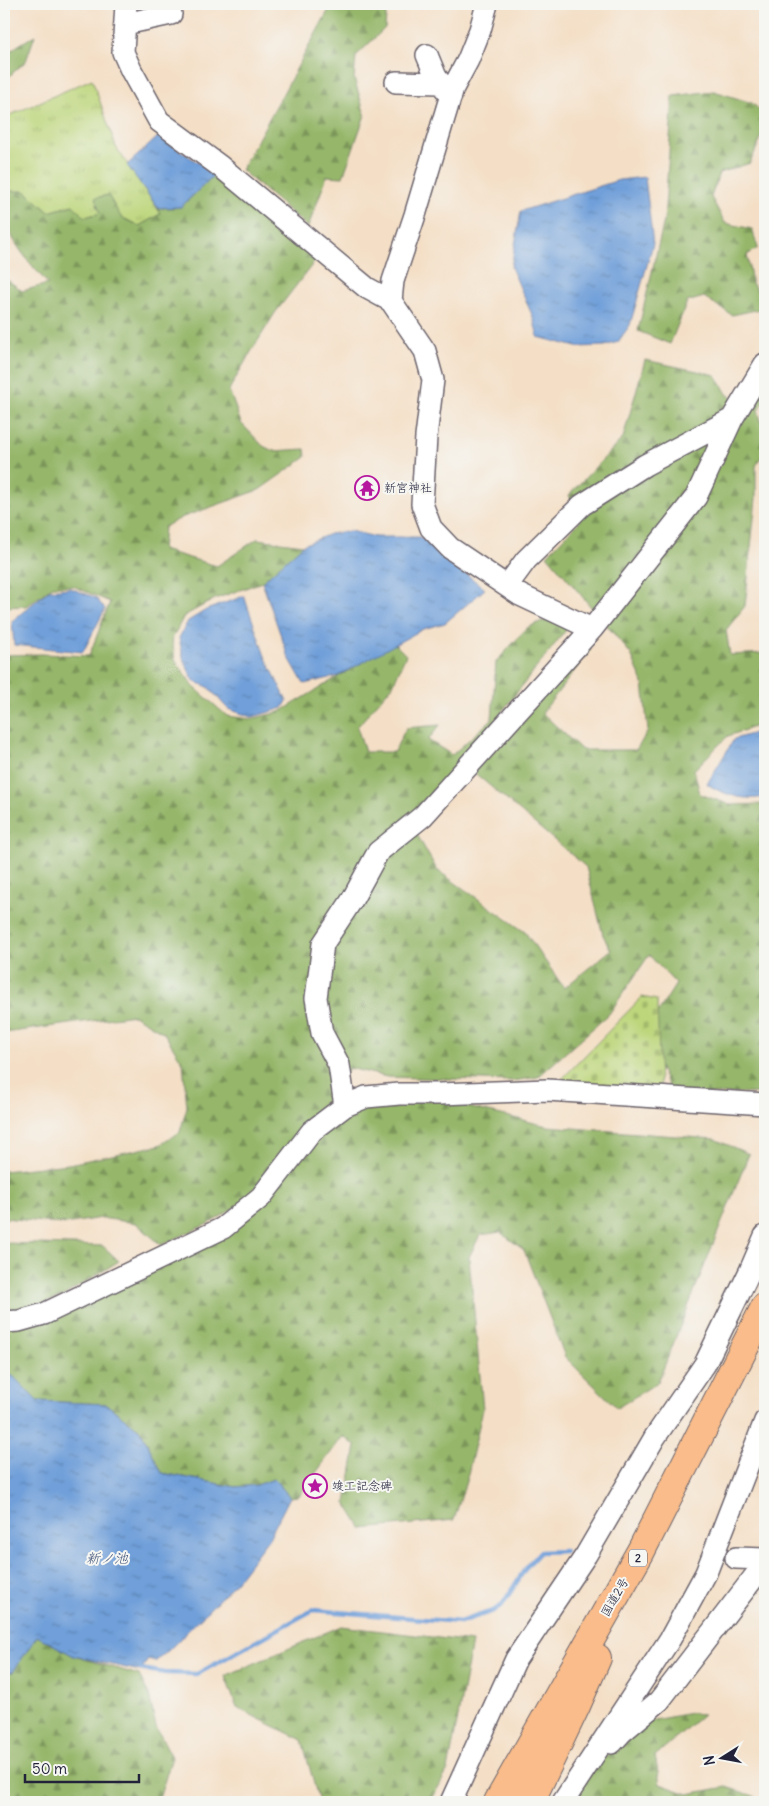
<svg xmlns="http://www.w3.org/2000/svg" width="769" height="1806" font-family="Delius,'Klee One',sans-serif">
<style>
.grass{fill:url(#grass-tufts);stroke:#707c5b}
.forest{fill:url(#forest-firs);stroke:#5c6c53}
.cemetery{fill:url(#cemetery-stones);stroke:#707c5b}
.water{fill:url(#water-ripples);stroke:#48608a}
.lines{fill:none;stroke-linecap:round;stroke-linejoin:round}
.stream{stroke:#6f9fd9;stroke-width:4.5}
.minor-casing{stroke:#6c646c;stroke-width:24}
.highway-casing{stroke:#6c646c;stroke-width:30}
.minor{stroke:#fff;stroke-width:21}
.highway{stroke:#f9bc8a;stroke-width:28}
.labels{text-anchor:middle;stroke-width:4;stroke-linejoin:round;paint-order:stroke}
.shield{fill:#f6f6f2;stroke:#626272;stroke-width:1}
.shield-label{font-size:11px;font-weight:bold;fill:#22223b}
.poi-label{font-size:12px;fill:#22223b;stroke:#f6f6f2;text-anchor:start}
.street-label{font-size:12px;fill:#22223b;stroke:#f6f6f2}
.water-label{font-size:14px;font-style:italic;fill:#41547a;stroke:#f6f6f2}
</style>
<defs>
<pattern id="grass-tufts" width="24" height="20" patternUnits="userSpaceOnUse" patternTransform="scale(1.25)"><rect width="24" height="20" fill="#bdd67b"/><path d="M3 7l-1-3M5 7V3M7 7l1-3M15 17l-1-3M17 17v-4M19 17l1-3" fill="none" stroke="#a2b76b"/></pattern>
<pattern id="forest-firs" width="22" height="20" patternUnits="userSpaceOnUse" patternTransform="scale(1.25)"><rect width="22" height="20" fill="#96b76b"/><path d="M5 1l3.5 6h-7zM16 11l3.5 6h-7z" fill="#7a9459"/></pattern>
<pattern id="cemetery-stones" width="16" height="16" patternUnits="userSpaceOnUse" patternTransform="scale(1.25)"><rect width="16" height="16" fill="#bdd67b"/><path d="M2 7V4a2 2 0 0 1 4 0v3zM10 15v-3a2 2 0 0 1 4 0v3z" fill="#a2b76b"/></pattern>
<pattern id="water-ripples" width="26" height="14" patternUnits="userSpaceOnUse" patternTransform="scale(1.25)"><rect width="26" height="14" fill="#6f9fd9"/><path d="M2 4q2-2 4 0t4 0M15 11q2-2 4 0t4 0" fill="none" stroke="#5b81b1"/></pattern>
</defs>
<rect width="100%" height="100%" fill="#f6f6f2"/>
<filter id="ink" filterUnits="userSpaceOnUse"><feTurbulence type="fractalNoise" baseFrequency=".02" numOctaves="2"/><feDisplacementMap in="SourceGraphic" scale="10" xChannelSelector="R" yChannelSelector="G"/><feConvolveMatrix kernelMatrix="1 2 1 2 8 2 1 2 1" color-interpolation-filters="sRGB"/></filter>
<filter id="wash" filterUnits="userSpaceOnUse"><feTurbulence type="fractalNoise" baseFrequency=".0096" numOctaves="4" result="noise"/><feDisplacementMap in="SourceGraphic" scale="20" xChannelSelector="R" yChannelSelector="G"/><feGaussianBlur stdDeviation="1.12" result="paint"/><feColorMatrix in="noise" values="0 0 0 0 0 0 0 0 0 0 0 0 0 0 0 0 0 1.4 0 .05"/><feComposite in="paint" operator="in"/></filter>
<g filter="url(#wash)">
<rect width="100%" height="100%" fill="#f4dfc6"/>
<!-- grass -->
<path class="grass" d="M 92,79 L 116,147 L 161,214 L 139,226 C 118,215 109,211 85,217 L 73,205 L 49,212 L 25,191 L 4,201 L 4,124 L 8,116 Z"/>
<!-- forest -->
<path class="forest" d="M 332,4 L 387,4 L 385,28 L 356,56 L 354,78 L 365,115 L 343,177 L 327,176 L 308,227 L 241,170 Z
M 35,35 L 26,61 L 4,81 C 4,49 10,51 35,35 Z
M 714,91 L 752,103 L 765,115 L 765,129 L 750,163 L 719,173 L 711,197 L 725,223 L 752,229 L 758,248 L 747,255 L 752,283 L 765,302 L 765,308 L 732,315 L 704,297 L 687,302 L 670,344 L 638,331 L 664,221 L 673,96 Z
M 215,174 L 318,257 L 275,313 L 246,360 L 229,390 L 241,423 L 263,446 L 273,451 L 305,449 L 306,457 L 259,490 L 183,517 L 164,527 L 162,550 L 217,566 L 257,539 L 303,545 L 262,582 L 215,599 L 184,616 L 172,639 L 175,660 L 193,686 L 227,716 L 251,719 L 280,712 L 394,643 L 406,655 L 393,685 L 357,727 L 365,752 L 394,752 L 406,728 L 440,725 L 428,740 L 452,755 L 492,719 L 496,662 L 527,628 L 542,621 L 573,621 L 457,769 L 407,817 L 437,870 L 525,932 L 564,988 L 611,950 L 603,935 L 586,867 L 470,769 L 585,643 L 591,649 L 542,713 L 582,750 L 636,750 L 648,731 L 643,683 L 631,654 L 547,555 L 580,521 L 569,495 L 623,438 L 645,360 L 716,375 L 727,394 L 735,400 L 765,381 L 765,401 L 758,410 L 765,434 L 765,450 L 756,466 L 756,498 L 745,606 L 726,630 L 730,655 L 765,653 L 765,723 L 728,736 L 694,770 L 700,794 L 731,805 L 765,804 L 765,1093 L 672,1095 L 658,1064 L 655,1017 L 676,984 L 649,955 L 609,1014 L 538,1077 L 513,1081 L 387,1077 L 349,1068 L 334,1092 L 306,1124 L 253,1196 L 212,1222 L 161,1245 L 136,1223 L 101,1218 L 65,1224 L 4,1218 L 4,1171 L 69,1164 L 160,1145 L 180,1132 L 187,1107 L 183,1063 L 164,1033 L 134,1015 L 4,1033 L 4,655 L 41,654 L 89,656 L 110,602 L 73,586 L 53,586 L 27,606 L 4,607 L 4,277 L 22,291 L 48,284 C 26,258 4,237 4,202 L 9,200 L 10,191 L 25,191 L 49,212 L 73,205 L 85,217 L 100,213 L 95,198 L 108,195 L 121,217 L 139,226 L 160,214 L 158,208 L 181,207 Z
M 439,1100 L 547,1126 L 714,1139 L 749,1154 L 658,1382 L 617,1408 L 565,1357 L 524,1250 L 500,1232 L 480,1235 L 469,1257 L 483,1409 L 467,1478 L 454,1520 L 362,1529 L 346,1503 L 356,1446 L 343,1436 L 299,1496 L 290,1497 L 274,1479 L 257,1485 L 235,1487 L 162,1473 L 141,1431 L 106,1404 L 37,1401 L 13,1376 L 4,1375 L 4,1328 L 226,1233 L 316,1135 L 367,1103 Z
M 4,1243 L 103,1246 L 119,1261 L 63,1296 L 19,1313 L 4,1312 Z
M 341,1626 L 472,1642 L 448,1770 L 430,1802 L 319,1802 L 302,1740 L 237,1708 L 225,1676 Z
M 37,1636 L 74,1656 L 139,1675 L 149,1695 L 156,1727 L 172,1757 L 158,1802 L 4,1802 L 4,1673 L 13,1672 Z
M 691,1713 L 703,1714 L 655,1756 L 660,1784 L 688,1794 L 726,1787 L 754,1796 L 758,1802 L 568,1802 L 582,1777 L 643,1722 Z"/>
<!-- cemetery -->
<path class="cemetery" d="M 642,997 L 657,1000 L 660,1089 L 557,1084 Z"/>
<!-- water -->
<path class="water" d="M 159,136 L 215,174 L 181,207 L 158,208 L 127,165 Z
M 645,177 L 653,244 L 630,325 L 618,342 L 605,346 L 576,347 L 538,337 L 533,317 L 511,267 L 521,211 L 619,180 Z
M 350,531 L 376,537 L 420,537 L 485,589 L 445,623 L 423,629 L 338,676 L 304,684 L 288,656 L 262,582 L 303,545 L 330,534 Z
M 70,588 L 96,598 L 105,609 L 83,652 L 14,645 L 12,621 L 49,590 Z
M 244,596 L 265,656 L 287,701 L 283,708 L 252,717 L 228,709 L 208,687 L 194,681 L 184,661 L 179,638 L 188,621 L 206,610 Z
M 765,730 L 765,797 C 744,801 724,795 707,784 L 734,739 Z
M 4,1375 L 13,1376 L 37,1401 L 106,1404 L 141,1431 L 162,1473 L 235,1487 L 257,1485 L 274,1479 L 290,1497 L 269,1538 L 235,1583 L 169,1650 L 155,1662 L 148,1660 L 140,1671 L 74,1656 L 37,1636 L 13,1672 L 4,1673 Z"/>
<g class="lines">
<!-- stream -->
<path class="stream" d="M 141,1669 L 165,1673 L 197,1674 L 313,1610 L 460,1622 L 493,1611 L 502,1605 L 527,1566 L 540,1552 L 565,1551"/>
</g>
</g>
<g filter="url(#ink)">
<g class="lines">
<defs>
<path id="minor" d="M 126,4 L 123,52 L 131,70 L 159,121 L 221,167 L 367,288 L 391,301 L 425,351 L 433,380 L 426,437 L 422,504 L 431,528 L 450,548 L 520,595 L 592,629
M 125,24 L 171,14
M 427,55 L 436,77 L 451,96
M 396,82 L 441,83
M 391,301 L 393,281 L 415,215 L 453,88 L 468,60 L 480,30 L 487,4
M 507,586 L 526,560 L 582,505 L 645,465 L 732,419
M 345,1106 L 339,1065 L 322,1033 L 316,998 L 323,944 L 352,900 L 378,852 L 423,816 L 592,629 L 696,497 L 732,419 L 765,364
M 4,1322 L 19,1321 L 44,1314 L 223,1228 L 261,1197 L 312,1131 L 345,1106 L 366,1097 L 399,1094 L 439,1094 L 547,1090 L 765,1104
M 736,1558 L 765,1559
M 612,1743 L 622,1732 L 659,1701 L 765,1563
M 451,1802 L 516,1659 L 586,1555 L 655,1437 L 705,1364 L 750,1271 L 765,1236
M 563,1802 L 670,1639 L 706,1573 L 765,1421"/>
<path id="highway" d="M 498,1802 L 641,1551 L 765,1307
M 530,1802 L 576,1706 L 597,1658"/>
</defs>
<!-- minor casing -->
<use href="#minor" class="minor-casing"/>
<!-- highway casing -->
<use href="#highway" class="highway-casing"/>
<!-- minor -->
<use href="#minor" class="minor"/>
<!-- highway -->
<use href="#highway" class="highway"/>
</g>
</g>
<!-- icons -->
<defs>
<symbol id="temple-ring" viewBox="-11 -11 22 22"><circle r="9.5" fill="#f6f6f2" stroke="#b5179e" stroke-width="1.5"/><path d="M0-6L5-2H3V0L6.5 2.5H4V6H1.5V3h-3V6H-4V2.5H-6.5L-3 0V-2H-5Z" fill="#b5179e"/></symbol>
<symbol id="sight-ring" viewBox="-11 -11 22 22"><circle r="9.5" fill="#f6f6f2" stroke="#b5179e" stroke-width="1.5"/><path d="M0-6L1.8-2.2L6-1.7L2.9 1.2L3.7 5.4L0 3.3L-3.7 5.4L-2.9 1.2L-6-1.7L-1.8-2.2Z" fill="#b5179e"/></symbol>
</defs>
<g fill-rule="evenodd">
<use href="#temple-ring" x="353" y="474" width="28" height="28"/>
<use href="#sight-ring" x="301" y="1472" width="28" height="28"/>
</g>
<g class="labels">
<!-- shield labels -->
<rect class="shield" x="629" y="1549.5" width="18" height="17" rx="4"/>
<g class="shield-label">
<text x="638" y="1562">2</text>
</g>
<!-- poi labels -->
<g class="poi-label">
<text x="384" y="492">新宮神社</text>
<text x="332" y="1490">竣工記念碑</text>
</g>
<!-- street labels -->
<g class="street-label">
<text transform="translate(615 1597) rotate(-60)" y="4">国道2号</text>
</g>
<!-- water labels -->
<g class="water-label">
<text x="107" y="1563">新ノ池</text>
</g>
</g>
<!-- margin -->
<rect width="769" height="1806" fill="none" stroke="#f6f6f2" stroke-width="20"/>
<!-- north arrow -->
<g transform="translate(722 1758) rotate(259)" stroke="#f6f6f2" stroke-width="4" paint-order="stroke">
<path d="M0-4L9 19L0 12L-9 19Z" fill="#22223b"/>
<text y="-8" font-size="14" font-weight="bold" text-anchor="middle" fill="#22223b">N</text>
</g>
<!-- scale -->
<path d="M25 1774v8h114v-8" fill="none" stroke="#22223b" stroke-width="2.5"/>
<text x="32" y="1774" font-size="15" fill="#22223b" stroke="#f6f6f2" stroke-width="4" paint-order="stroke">50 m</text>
</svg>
